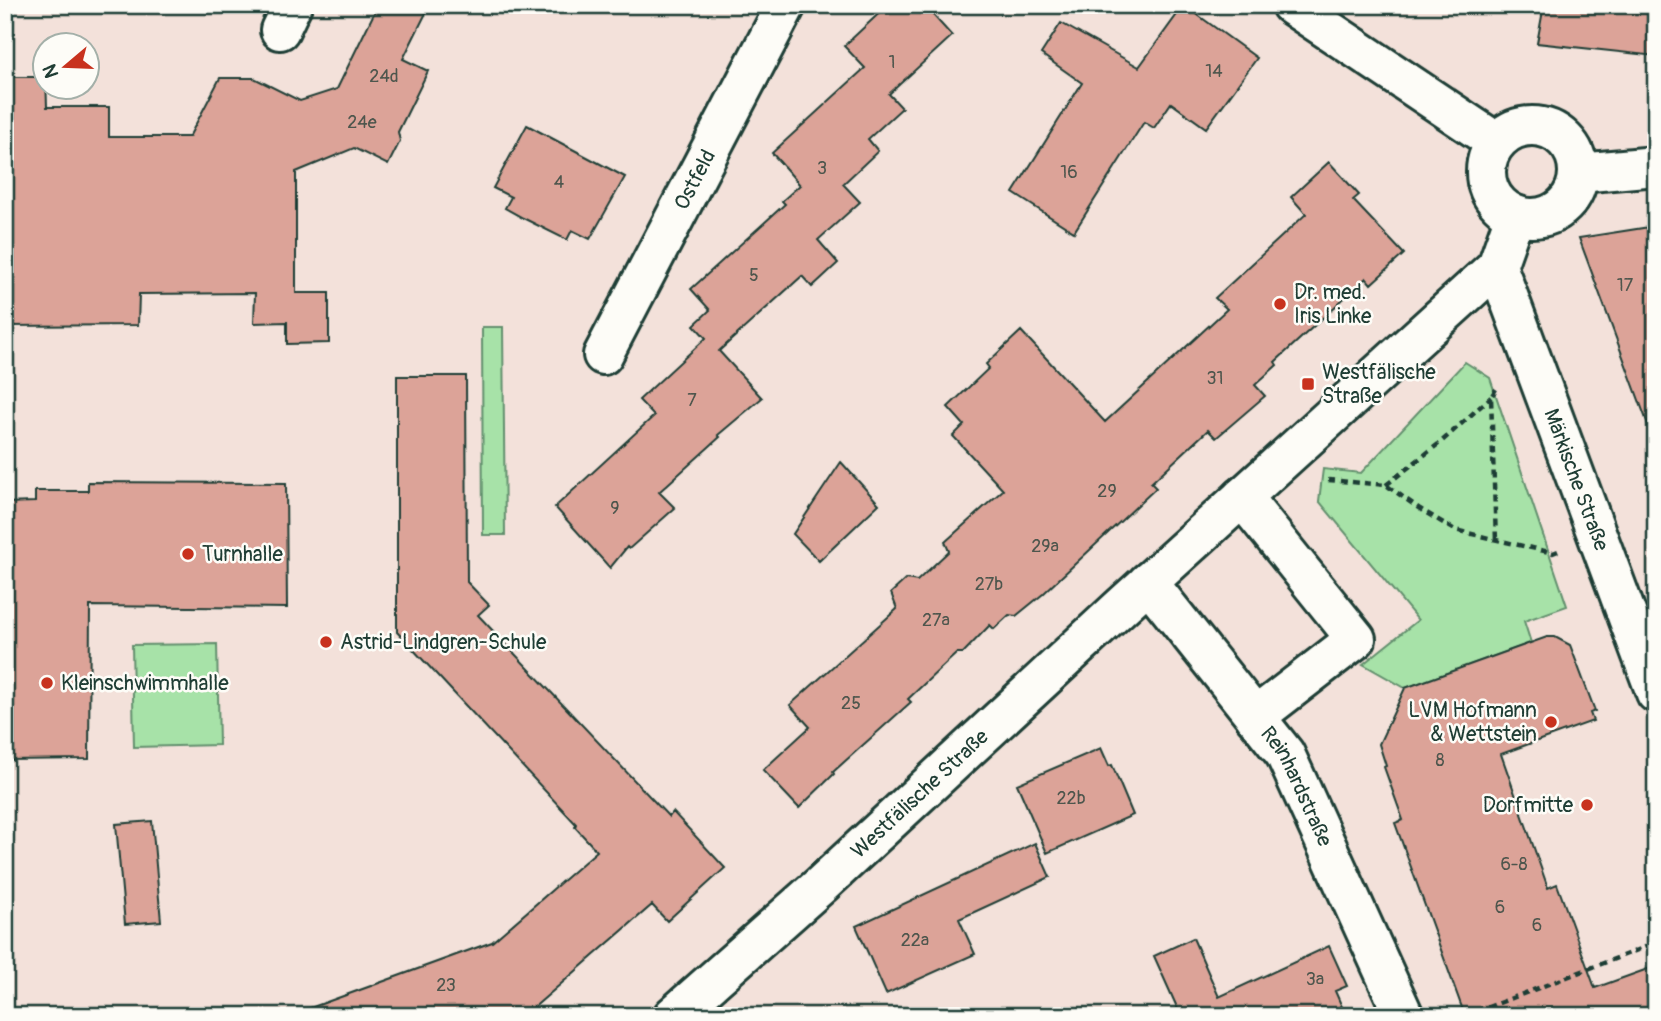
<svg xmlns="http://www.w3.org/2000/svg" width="1661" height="1021" font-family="Pangolin,sans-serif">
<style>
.green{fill:#a7e2a8;stroke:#63906e;stroke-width:2}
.building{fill:#dca398;stroke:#1f3d34;stroke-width:2}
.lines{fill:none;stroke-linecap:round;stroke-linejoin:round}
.minor-casing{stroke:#1f3d34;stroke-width:44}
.path{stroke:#1f3d34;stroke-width:4.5;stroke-dasharray:7 5;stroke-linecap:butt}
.minor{stroke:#fdfcf7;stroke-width:38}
.poi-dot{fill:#c8321e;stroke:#fdfcf7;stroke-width:2.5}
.labels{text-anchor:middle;stroke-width:5;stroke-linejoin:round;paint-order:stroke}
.number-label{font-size:18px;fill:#4e564d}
.street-label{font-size:21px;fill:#1f3d34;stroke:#fdfcf7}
.poi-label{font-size:21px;fill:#1f3d34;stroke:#fdfcf7;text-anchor:start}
</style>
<rect width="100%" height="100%" fill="#f3e1da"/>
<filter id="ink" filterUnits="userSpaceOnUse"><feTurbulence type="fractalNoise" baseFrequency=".0143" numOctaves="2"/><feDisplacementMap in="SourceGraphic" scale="14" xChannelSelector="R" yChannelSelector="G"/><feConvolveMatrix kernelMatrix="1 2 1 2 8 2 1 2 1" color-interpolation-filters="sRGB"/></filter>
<g filter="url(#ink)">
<!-- green -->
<path class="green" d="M 482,327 L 503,327 L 505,535 L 483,535 Z
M 1465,362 L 1490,378 L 1567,606 L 1524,621 L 1531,643 L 1405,688 L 1363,664 L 1418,620 L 1319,501 L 1323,469 L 1361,473 Z
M 217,644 L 219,745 L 134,747 L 132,645 Z"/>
<!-- building -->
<path class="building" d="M 378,5 L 430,5 L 403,59 L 428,71 L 398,132 L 400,141 L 388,165 L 354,148 L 296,172 L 296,293 L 329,293 L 329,343 L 287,344 L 287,322 L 254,323 L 255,293 L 139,294 L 138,325 L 5,326 L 5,77 L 46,77 L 47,107 L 109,107 L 109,137 L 189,137 L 220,78 L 254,78 L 300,101 L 337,89 Z
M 888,5 L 924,5 L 952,36 L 889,94 L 902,108 L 868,139 L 878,151 L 843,184 L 860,202 L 818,240 L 838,263 L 812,287 L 802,276 L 719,351 L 762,398 L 718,435 L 720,437 L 659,492 L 675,508 L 629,549 L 627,547 L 610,568 L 555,507 L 654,416 L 639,400 L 706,338 L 694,325 L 710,310 L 691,289 L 785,204 L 782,201 L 800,185 L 772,153 L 865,68 L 844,46 Z
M 1184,5 L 1257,58 L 1206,128 L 1171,103 L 1154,128 L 1144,122 L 1074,232 L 1013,193 L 1082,83 L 1041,54 L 1061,23 L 1139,67 Z
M 1544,5 L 1656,5 L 1656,56 L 1537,43 Z
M 527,125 L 625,177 L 590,239 L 572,230 L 567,240 L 523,218 L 505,208 L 511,197 L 493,188 Z
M 1329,162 L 1359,195 L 1353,200 L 1404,254 L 1371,284 L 1366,278 L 1275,362 L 1277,365 L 1255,385 L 1265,396 L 1216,438 L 1208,430 L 1151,483 L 1156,488 L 1043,594 L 1016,616 L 1009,615 L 994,629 L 990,625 L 963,653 L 957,653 L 908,699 L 911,702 L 833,772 L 834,774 L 799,808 L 763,770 L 810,727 L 790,705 L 897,609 L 891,593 L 906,579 L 917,581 L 949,551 L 945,542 L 1003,490 L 953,436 L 964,425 L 948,407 L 989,368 L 986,364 L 1021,331 L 1105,422 L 1227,309 L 1215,298 L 1306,214 L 1291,197 Z
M 1656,226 L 1656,437 L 1653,438 L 1579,238 Z
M 397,376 L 466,376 L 467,582 L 489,605 L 478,615 L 669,817 L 673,812 L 725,868 L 667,921 L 652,905 L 524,1016 L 303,1016 L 302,1011 L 492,942 L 597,851 L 575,827 L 576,824 L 397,632 Z
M 841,462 L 879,504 L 819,561 L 793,534 Z
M 88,482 L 286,483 L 287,608 L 90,606 L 89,759 L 5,760 L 5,503 L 35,502 L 35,491 L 88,491 Z
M 1547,637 L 1555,637 L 1570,645 L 1595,711 L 1590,713 L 1593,721 L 1501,754 L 1548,888 L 1557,884 L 1595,988 L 1656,966 L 1656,1016 L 1465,1016 L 1395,823 L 1403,820 L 1384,767 L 1386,766 L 1379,744 L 1405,688 Z
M 1101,748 L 1109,766 L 1112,765 L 1133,815 L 1047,853 L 1017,784 Z
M 152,821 L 161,921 L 125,924 L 116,824 Z
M 1035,843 L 1050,877 L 959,919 L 975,954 L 886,994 L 856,926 Z
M 1193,938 L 1219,997 L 1329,946 L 1347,986 L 1335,991 L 1346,1016 L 1177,1016 L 1180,1014 L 1154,956 Z"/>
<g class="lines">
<defs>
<g id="minor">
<path d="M 1291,5 L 1496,142"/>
<path d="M 280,30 L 292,5"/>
<circle cx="1532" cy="172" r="46"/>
<path d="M 1579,173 L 1656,166"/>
<path id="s1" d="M 1497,266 L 1656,693"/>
<path id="s2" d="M 603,355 L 786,5"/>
<path d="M 1242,497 L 1356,639 L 1255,717"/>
<path id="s3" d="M 1148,582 L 1285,754 L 1404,1016"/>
<path id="s4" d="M 673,1016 L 821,885 L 1121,607 L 1497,266 L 1515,215"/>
</g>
</defs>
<!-- minor casing -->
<use href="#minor" class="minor-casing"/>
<!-- path -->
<path class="path" d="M 1496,389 L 1491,397 L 1496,541
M 1328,480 L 1386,485 L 1420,509 L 1455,530 L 1553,553 L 1558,551
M 1386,485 L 1441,442 L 1491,397
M 1465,1016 L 1656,943"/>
<!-- minor -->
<use href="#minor" class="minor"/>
</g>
</g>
<!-- markers -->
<g class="poi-dot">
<circle cx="1280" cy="304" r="7"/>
<rect x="1301" y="377" width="14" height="14" rx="3.5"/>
<circle cx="188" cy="554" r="7"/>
<circle cx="326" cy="642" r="7"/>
<circle cx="47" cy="683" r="7"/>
<circle cx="1551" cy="722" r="7"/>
<circle cx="1587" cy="805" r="7"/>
</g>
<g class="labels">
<!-- number labels -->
<g class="number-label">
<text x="892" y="68">1</text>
<text x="1214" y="77">14</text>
<text x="384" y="82">24d</text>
<text x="362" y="128">24e</text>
<text x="822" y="174">3</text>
<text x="1069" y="178">16</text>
<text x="559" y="188">4</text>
<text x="754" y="281">5</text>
<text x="1625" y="291">17</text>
<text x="1215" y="384">31</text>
<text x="692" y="406">7</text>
<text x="1107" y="497">29</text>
<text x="615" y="514">9</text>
<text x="1045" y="552">29a</text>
<text x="989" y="590">27b</text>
<text x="936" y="626">27a</text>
<text x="851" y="709">25</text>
<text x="1440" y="766">8</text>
<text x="1071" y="804">22b</text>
<text x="1514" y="870">6-8</text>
<text x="1500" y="913">6</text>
<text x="1537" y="931">6</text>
<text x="915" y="946">22a</text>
<text x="1315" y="985">3a</text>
<text x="446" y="991">23</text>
</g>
<!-- street labels -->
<g class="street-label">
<text dy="7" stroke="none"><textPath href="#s2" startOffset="198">Ostfeld</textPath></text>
<text dy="7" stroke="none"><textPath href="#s1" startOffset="228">Märkische Straße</textPath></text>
<text dy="7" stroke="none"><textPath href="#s3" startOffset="254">Reinhardstraße</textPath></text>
<text dy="7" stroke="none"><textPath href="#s4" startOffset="332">Westfälische Straße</textPath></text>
</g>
<!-- poi labels -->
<g class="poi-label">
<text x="1294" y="299">Dr. med.<tspan x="1294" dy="24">Iris Linke</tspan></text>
<text x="1322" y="379">Westfälische<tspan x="1322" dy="24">Straße</tspan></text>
<text x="202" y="561">Turnhalle</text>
<text x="340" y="649">Astrid-Lindgren-Schule</text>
<text x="61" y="690">Kleinschwimmhalle</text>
<text x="1537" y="717" text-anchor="end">LVM Hofmann<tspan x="1537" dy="24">&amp; Wettstein</tspan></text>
<text x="1573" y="812" text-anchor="end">Dorfmitte</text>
</g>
</g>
<!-- margin -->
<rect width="1661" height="1021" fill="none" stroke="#fdfcf7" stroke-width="28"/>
<rect x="14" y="14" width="1633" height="993" fill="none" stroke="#1f3d34" stroke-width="2.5" filter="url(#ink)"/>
<!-- north arrow -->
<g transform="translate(66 66) rotate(251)"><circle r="33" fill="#fdfcf7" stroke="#a4b0a9" stroke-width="2"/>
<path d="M0-5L12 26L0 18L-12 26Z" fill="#c8321e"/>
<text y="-10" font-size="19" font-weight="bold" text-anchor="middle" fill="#1f3d34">N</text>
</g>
</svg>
